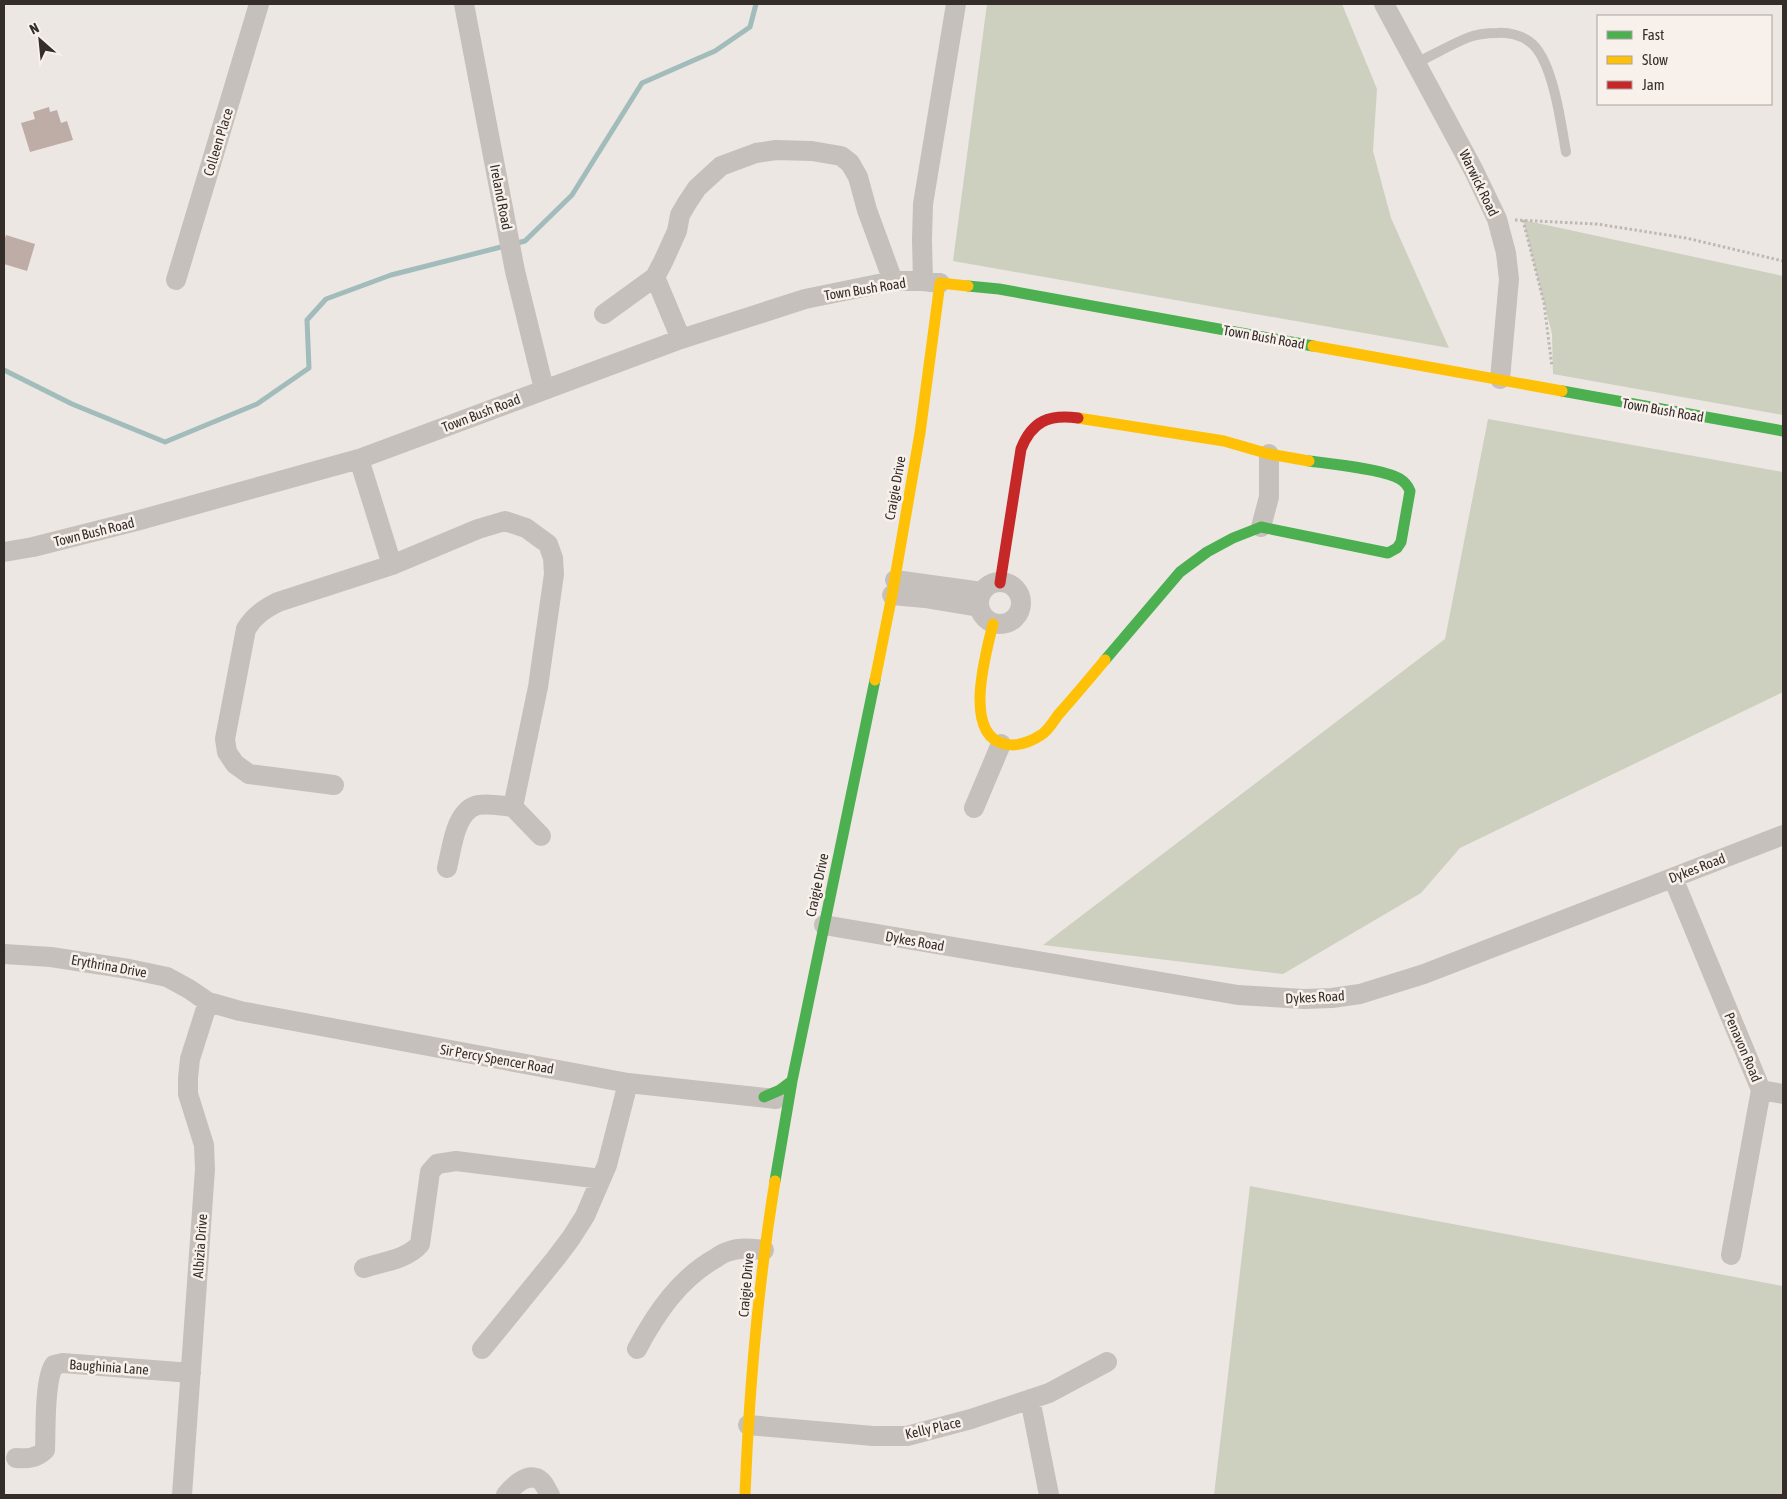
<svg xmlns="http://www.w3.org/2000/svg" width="1787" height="1499" font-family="'Asap Condensed',sans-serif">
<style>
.green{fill:#cdd0be}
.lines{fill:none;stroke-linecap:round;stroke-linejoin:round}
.stream{stroke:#a1bcbb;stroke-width:5}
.building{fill:#beaca6}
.path{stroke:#beb8b4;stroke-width:3;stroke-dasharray:2.5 2.5;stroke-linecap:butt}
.lane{stroke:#c5c0bc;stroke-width:10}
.street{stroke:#c5c0bc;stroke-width:20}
.fast{stroke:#4caf50;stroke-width:11}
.slow{stroke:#ffc107;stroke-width:11}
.jam{stroke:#c62828;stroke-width:11}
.labels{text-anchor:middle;stroke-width:5;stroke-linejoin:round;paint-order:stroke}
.street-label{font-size:14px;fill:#352d2a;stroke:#f8f1eb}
</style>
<rect width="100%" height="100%" fill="#ece7e3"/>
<!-- green -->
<path class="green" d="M 987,4 L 1342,4 L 1377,89 L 1373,151 L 1391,218 L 1449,348 L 953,261 Z
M 1523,220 L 1783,276 L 1783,415 L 1553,374 L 1552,334 Z
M 1488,419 L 1783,472 L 1783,692 L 1460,848 L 1421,893 L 1283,974 L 1043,945 L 1445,639 Z
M 1250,1186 L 1783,1286 L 1783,1495 L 1214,1495 Z"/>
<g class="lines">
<!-- stream -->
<path class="stream" d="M 513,244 L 525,241 L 572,195 L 642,83 L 715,51 L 750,27 L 756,4
M 4,370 L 72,404 L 165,442 L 257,404 L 309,368 L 307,320 L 326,299 L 391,275 L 505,246"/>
</g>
<!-- building -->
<path class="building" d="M 49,107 L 50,112 L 57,110 L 61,123 L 67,121 L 73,140 L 30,152 L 21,123 L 35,119 L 33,112 Z
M 6,235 L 35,244 L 27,271 L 4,264 L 4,242 Z"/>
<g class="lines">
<!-- path -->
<path class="path" d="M 1515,220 L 1597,224 L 1686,238 L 1783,261
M 1523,220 L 1544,303 L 1552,367"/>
<!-- lane -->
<path class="lane" d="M 1416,63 C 1433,55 1450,45 1467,38 C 1477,34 1487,33 1497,33 C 1508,32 1521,35 1530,42 C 1553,59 1561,124 1566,152"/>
<!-- street -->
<path class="street" d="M 464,4 L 515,271 L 544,389
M 1384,4 L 1474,171 L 1497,219 L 1506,253 L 1509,279 L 1500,379
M 655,277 L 681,339
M 176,280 L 259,4
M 923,281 L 922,240 L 923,204 L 956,4
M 604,314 L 655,277 L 663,262 L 677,231 L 680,215 L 687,203 L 697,188 L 721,166 L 756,153 L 776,150 L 812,151 L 841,156 L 850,163 L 858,177 L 867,210 L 893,281
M 359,459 L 392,565
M 1261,527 L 1269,497 L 1269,454
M 4,552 L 33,547 L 136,521 L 359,459 L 681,339 L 805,299 L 893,281 L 923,281 L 940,283
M 895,580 L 982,592
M979 603a21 21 0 1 1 42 0a21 21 0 1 1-42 0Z
M 892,595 L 925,598 L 979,607
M 334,785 L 249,774 L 235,764 L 227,752 L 225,739 L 246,629 C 254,616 264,609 278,602 L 392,565 L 478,529 L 505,521 L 526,528 L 548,544 L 553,558 L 554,574 L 538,687 L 513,807
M 974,808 L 1001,744
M 447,868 C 452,848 455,810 478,805 C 489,803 502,806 513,807 L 541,836
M 1673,878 L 1761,1090 L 1731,1255
M 824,925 L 1238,995 L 1304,999 L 1332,998 L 1360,994 L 1424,974 L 1783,835
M 4,954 L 51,957 L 129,969 L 167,977 L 189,989 L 208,1002 L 240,1011 L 628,1083 L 776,1099
M 1761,1090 L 1783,1094
M 364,1268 C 382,1262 408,1259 420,1244 L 430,1172 L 437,1164 L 456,1161 L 601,1179
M 482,1349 L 556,1258 L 571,1238 L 585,1216 L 607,1165 L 628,1083
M 637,1349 C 656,1313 680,1278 716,1258 C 720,1255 725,1252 730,1251 C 741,1247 753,1249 764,1250
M 1030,1399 L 1049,1495
M 748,1425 L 873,1436 L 907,1436 L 971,1419 L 1049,1393 L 1107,1362
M 16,1458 C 28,1459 37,1458 45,1450 C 46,1429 44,1381 54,1365 L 63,1363 L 191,1373
M 182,1495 L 205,1169 L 204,1145 L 188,1094 L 188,1078 L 190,1059 L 208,1002
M 506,1495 C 513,1486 529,1470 541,1481 C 545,1484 547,1491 550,1495"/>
<!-- fast -->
<path class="fast" d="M 968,286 L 999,289 L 1313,346
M 1562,391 L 1783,431
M 1105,660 L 1180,572 L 1207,552 L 1233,538 L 1261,527 L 1388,553 L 1397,548 L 1401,542 L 1410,491 C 1408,486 1405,482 1400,479 C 1383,469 1331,464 1309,461
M 764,1097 L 780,1090 L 792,1081
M 775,1181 L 792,1081 L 875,680"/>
<!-- slow -->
<path class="slow" d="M 1313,346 L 1562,391
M 1078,418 L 1224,441 L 1269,454 L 1309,461
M 993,624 C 986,653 962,735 1005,744 C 1017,747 1030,742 1041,735 C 1048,731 1053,722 1058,715 C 1074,697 1090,678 1105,660
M 875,680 L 892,595 L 920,433 L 940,283 L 968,286
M 745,1495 C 749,1390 758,1285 775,1181"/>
<!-- jam -->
<path class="jam" d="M 1000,583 L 1021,449 C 1032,421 1049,414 1078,418"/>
</g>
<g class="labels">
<!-- street labels -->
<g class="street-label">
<text transform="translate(218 142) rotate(-73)" y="5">Colleen Place</text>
<text transform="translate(1479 183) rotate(64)" y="5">Warwick Road</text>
<text transform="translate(501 197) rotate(79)" y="5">Ireland Road</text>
<text transform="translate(865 289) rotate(-9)" y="5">Town Bush Road</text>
<text transform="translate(1264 337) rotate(10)" y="5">Town Bush Road</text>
<text transform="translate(1663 410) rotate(10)" y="5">Town Bush Road</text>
<text transform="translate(481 413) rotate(-21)" y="5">Town Bush Road</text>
<text transform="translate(895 488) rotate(-80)" y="5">Craigie Drive</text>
<text transform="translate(94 532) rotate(-14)" y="5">Town Bush Road</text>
<text transform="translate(1697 868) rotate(-21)" y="5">Dykes Road</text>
<text transform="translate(817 885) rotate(-78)" y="5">Craigie Drive</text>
<text transform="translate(915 941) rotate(10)" y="5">Dykes Road</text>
<text transform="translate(109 966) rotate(10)" y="5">Erythrina Drive</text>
<text transform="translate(1315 997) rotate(-3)" y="5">Dykes Road</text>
<text transform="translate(1743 1047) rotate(67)" y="5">Penavon Road</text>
<text transform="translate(497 1059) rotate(10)" y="5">Sir Percy Spencer Road</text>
<text transform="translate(200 1246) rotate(-86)" y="5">Albizia Drive</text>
<text transform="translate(746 1285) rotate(-85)" y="5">Craigie Drive</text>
<text transform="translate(109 1367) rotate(4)" y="5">Baughinia Lane</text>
<text transform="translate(933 1428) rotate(-13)" y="5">Kelly Place</text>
</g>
</g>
<!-- border -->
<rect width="1787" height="1499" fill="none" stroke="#352d2a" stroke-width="10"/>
<!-- legend -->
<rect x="1597" y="15" width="175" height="90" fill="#f8f1eb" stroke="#aaa39e"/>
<rect x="1607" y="31" width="25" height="8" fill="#4caf50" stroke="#aaa39e"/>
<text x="1642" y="40" font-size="15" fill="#352d2a">Fast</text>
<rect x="1607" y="56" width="25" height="8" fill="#ffc107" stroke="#aaa39e"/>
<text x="1642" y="65" font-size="15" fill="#352d2a">Slow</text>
<rect x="1607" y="81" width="25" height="8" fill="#c62828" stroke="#aaa39e"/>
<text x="1642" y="90" font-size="15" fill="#352d2a">Jam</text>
<!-- north arrow -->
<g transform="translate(40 40) rotate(333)" stroke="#f8f1eb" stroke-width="4" paint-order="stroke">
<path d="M0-4L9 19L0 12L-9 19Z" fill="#352d2a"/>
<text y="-8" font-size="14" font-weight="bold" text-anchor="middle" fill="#352d2a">N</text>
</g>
</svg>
